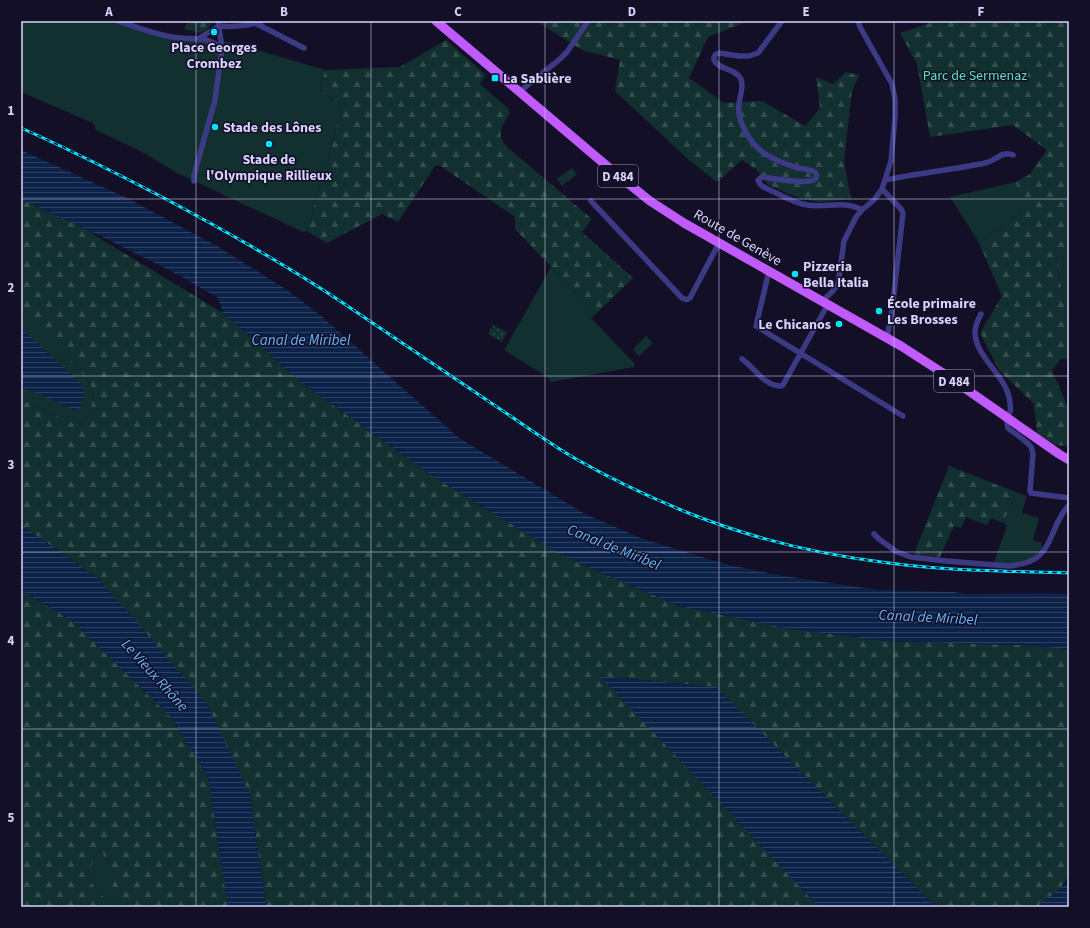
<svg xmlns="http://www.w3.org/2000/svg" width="1090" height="928" font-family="'Source Sans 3',sans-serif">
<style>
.grass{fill:#12302f}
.forest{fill:url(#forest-firs)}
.park{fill:url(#park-dots)}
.water{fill:url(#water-rules)}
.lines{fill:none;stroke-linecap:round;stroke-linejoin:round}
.minor{stroke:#3d3a85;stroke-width:5.5}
.primary{stroke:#c25bff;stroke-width:9}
.rail-casing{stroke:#00e5ff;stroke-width:3}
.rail{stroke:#130f26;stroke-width:1.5;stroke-dasharray:4.5;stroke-linecap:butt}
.grid{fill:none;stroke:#d9d4ff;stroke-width:1;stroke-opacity:0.55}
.poi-dot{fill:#00e5ff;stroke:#130f26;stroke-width:1.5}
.labels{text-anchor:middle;stroke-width:3;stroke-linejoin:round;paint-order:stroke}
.shield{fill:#130f26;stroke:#9e99be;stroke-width:1}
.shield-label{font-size:13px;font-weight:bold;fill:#d9d4ff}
.poi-label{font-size:14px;font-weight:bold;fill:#d9d4ff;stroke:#130f26;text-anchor:start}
.park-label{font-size:14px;fill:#5fe0c0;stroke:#130f26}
.street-label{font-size:14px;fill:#d9d4ff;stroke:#130f26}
.water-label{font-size:15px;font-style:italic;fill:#62b6ff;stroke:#130f26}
.neatline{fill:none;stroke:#d9d4ff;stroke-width:1.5}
.grid-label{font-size:13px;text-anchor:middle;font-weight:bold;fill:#d9d4ff}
</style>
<defs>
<pattern id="forest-firs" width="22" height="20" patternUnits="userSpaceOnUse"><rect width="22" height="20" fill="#12302f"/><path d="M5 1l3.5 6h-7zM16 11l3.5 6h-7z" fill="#344d4e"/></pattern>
<pattern id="park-dots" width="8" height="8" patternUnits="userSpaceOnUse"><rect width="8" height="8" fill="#12302f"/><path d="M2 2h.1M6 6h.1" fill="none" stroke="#344d4e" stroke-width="1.8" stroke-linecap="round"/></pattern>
<pattern id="water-rules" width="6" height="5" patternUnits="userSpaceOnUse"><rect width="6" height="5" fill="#0c2248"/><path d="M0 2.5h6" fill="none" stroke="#2f4163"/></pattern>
</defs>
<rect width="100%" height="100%" fill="#130f26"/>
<!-- grass -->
<path class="grass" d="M 21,21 L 110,21 L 171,40 L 230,42 L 325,70 L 320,89 L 342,108 L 307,231 L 303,232 L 177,173 L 144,153 L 96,130 L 93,123 L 21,92 Z
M 572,168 L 577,174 L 562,186 L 557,179 Z
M 1016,182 L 1021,213 L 979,243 L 950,197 Z
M 1069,252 L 1069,320 L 1065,318 C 1064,311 1064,303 1063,296 C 1061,277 1051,268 1069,252 Z
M 551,267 L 596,314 L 591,318 L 634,363 L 634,367 L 551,382 L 547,377 L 504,350 Z
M 21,312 L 58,349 L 89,381 L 93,390 L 91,410 L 85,420 L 77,422 L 68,421 L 21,399 Z
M 646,336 L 653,343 L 639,356 L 633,349 Z
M 1016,492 L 1027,496 L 1022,513 L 1039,518 L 1033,540 L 1042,543 L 1042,549 L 1033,558 L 1018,563 L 1007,565 L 994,562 L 1007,525 L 1003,523 Z
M 102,852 L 108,863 L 107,869 L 121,907 L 108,907 L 103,896 L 98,894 L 87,873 L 94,861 L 96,853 Z"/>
<!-- forest -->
<path class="forest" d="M 188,21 L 234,21 L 238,22 L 212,23 L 206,30 L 200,33 L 184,29 Z
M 536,21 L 749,21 L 708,37 L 689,78 L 724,103 L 762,101 L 805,126 L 820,108 L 816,77 L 833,84 L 846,72 L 859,75 L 852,91 L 844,162 L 851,199 L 819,202 L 798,198 L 767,184 L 756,169 L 742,160 L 717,182 L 689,160 L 615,91 L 620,60 L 582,50 Z
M 936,21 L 1069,21 L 1069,252 C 1051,268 1061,277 1063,296 C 1064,303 1064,311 1065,318 L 1069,320 L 1069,359 L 1061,359 L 1052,370 L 1069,410 L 1069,445 C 1054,448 1049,441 1037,433 L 1034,404 L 999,370 L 980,333 L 1002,296 L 979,243 L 1021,213 L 1016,182 L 1030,174 L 1047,150 L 1013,125 L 930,137 L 917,64 L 900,33 Z
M 446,40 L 486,75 L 480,84 L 509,109 C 510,113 509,114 507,118 C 500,130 497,135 507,147 L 592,219 L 582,232 L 633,278 L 596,314 L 515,229 L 515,217 L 439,165 L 435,166 L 398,222 L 382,214 L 327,243 L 307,231 L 342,108 L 320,89 L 325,70 L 400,67 Z
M 21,199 L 90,231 L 94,235 L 223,313 L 301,382 L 434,477 L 565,557 L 679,606 L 790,629 L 887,641 L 1021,645 L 1069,649 L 1069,876 L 1060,889 L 1038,907 L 936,907 L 716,687 L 601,676 L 819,907 L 266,907 L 250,795 L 99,579 L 21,525 L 21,399 L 68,421 L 77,422 L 85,420 L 91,410 L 93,390 L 89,381 L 58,349 L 21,312 Z
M 949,466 L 1016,492 L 1003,523 L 991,518 L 987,525 L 966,517 L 961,528 L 954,526 L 940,557 L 914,554 Z
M 21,590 L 72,621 L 170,716 L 208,777 L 228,907 L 121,907 L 106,869 L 108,862 L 102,852 L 96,853 L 94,861 L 87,873 L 98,894 L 103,896 L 108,907 L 21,907 Z"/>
<!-- park -->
<path class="park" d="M 493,325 L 507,332 L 502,342 L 488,334 Z"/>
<!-- water -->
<path class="water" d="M 21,150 L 125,197 L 217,246 L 287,290 L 320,315 L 459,438 L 585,514 L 643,539 L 729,565 L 778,575 L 878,590 L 954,592 L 965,594 L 1044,593 L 1069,594 L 1069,649 L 1021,645 L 887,641 L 790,629 L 679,606 L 565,557 L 434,477 L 301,382 L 223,313 L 218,298 L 177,274 L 90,231 L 21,199 Z
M 21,328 L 81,384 L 84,396 L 80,408 L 74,410 L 21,386 Z
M 21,525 L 99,579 L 206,702 L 250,795 L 266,907 L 228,907 L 208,777 L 170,716 L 72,621 L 21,590 Z
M 600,676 L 716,687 L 936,907 L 819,907 Z
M 1069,882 L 1069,907 L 1038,907 L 1040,904 Z"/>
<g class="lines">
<!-- minor -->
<path class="minor" d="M 118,21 C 136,27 154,34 172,37 C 183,39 195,38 206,40 C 213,42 218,45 221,50
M 782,21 L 758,53 L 749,56 L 739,56 L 719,53 L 716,54 L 714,57 L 714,60 C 719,70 735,68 741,79 C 744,86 740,96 739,103 C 736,121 750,143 764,153 C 773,159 788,165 798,168 C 803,169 812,169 816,173 C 817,174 817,177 816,178 C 812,186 771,178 762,177 L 758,180 C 760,187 766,188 772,191 C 783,196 794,203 807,205 C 826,208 844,200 862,210
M 255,23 L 304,48
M 219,26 C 233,27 249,26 262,21
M 198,39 L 219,26
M 519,92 L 560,59 L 567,52 L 588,21
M 885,180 C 918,173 952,170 985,163 C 995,161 1003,150 1013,155
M 194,181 L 194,175 L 215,100 L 222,48 L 218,21
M 882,189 L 901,209 L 903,213 L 892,310 L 887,338
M 591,201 L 682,298 C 686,300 687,300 690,298 L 719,243
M 769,271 L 756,326 L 903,416
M 822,301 L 832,292 L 838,284 L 844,241 L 856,217 L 862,210 L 874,200 L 882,189 L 891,161 L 895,117 L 895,99 L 892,84 L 860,27 L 858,21
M 981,314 C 978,320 975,325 975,332 C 975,358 1008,376 1010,403 C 1010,406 1011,410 1010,412 C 1009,414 1007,416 1006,417 L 1008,428 C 1013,432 1028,442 1031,447 C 1032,448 1032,452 1033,453 L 1030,491 L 1031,493 L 1069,498
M 742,359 C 755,368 764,386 781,386 L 783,385 L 828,304
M 874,534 L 879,539 L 897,552 L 911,557 L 946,561 L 1009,566 C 1017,565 1030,563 1036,558 C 1048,551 1053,530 1060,518 C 1062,513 1066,509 1069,505"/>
<!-- primary -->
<path class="primary" d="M 436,21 L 614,172 L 650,201 L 684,223 L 901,346 L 946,375 L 1059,454 L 1069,460"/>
<defs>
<path id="rail" d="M 21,128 C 69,149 116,173 162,197 C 224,230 285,264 343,303 C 397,339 449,375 503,411 C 527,427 550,444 576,459 C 613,480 651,498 691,514 C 754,539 821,555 889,563 C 948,571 1009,571 1069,573"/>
</defs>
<!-- rail casing -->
<use href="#rail" class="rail-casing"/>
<!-- rail -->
<use href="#rail" class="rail"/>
</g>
<!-- grid -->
<path class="grid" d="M 196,21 L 196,907M 371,21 L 371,907M 545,21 L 545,907M 719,21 L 719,907M 894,21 L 894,907M 21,199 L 1069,199M 21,376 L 1069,376M 21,552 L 1069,552M 21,729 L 1069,729"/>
<!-- markers -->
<g class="poi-dot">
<circle cx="214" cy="32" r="4"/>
<rect x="491" y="74" width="8" height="8" rx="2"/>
<circle cx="215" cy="127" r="4"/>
<circle cx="269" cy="144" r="4"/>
<circle cx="795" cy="274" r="4"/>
<circle cx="879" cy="311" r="4"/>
<circle cx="839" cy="324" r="4"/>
</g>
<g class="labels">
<!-- shield labels -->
<g class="shield">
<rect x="598" y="165" width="40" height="22" rx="3"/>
<rect x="934" y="370" width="40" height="22" rx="3"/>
</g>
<g class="shield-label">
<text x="618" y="181">D 484</text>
<text x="954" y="386">D 484</text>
</g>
<!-- poi labels -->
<g class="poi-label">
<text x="214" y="52" text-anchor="middle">Place Georges<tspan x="214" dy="16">Crombez</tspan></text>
<text x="503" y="83">La Sablière</text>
<text x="223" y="132">Stade des Lônes</text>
<text x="269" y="164" text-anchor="middle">Stade de<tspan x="269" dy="16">l'Olympique Rillieux</tspan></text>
<text x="803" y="271">Pizzeria<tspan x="803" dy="16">Bella Italia</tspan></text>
<text x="887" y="308">École primaire<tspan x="887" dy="16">Les Brosses</tspan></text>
<text x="831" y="329" text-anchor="end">Le Chicanos</text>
</g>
<!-- park labels -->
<g class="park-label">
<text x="975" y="80">Parc de Sermenaz</text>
</g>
<!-- street labels -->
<g class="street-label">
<text transform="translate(738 237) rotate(30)" y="5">Route de Genève</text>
</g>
<!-- water labels -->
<g class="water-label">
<text x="301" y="345">Canal de Miribel</text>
<text transform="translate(614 547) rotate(22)" y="5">Canal de Miribel</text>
<text transform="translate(928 617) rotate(3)" y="5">Canal de Miribel</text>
<text transform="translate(155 675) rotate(48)" y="5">Le Vieux Rhône</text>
</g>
</g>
<!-- border -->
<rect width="1090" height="928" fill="none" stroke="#130f26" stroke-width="44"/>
<rect x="22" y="22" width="1046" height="884" class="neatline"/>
<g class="grid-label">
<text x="109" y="16">A</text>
<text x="284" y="16">B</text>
<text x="458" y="16">C</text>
<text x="632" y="16">D</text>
<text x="806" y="16">E</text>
<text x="981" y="16">F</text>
<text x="11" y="115">1</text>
<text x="11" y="292">2</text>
<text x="11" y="469">3</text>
<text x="11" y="645">4</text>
<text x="11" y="822">5</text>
</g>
</svg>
